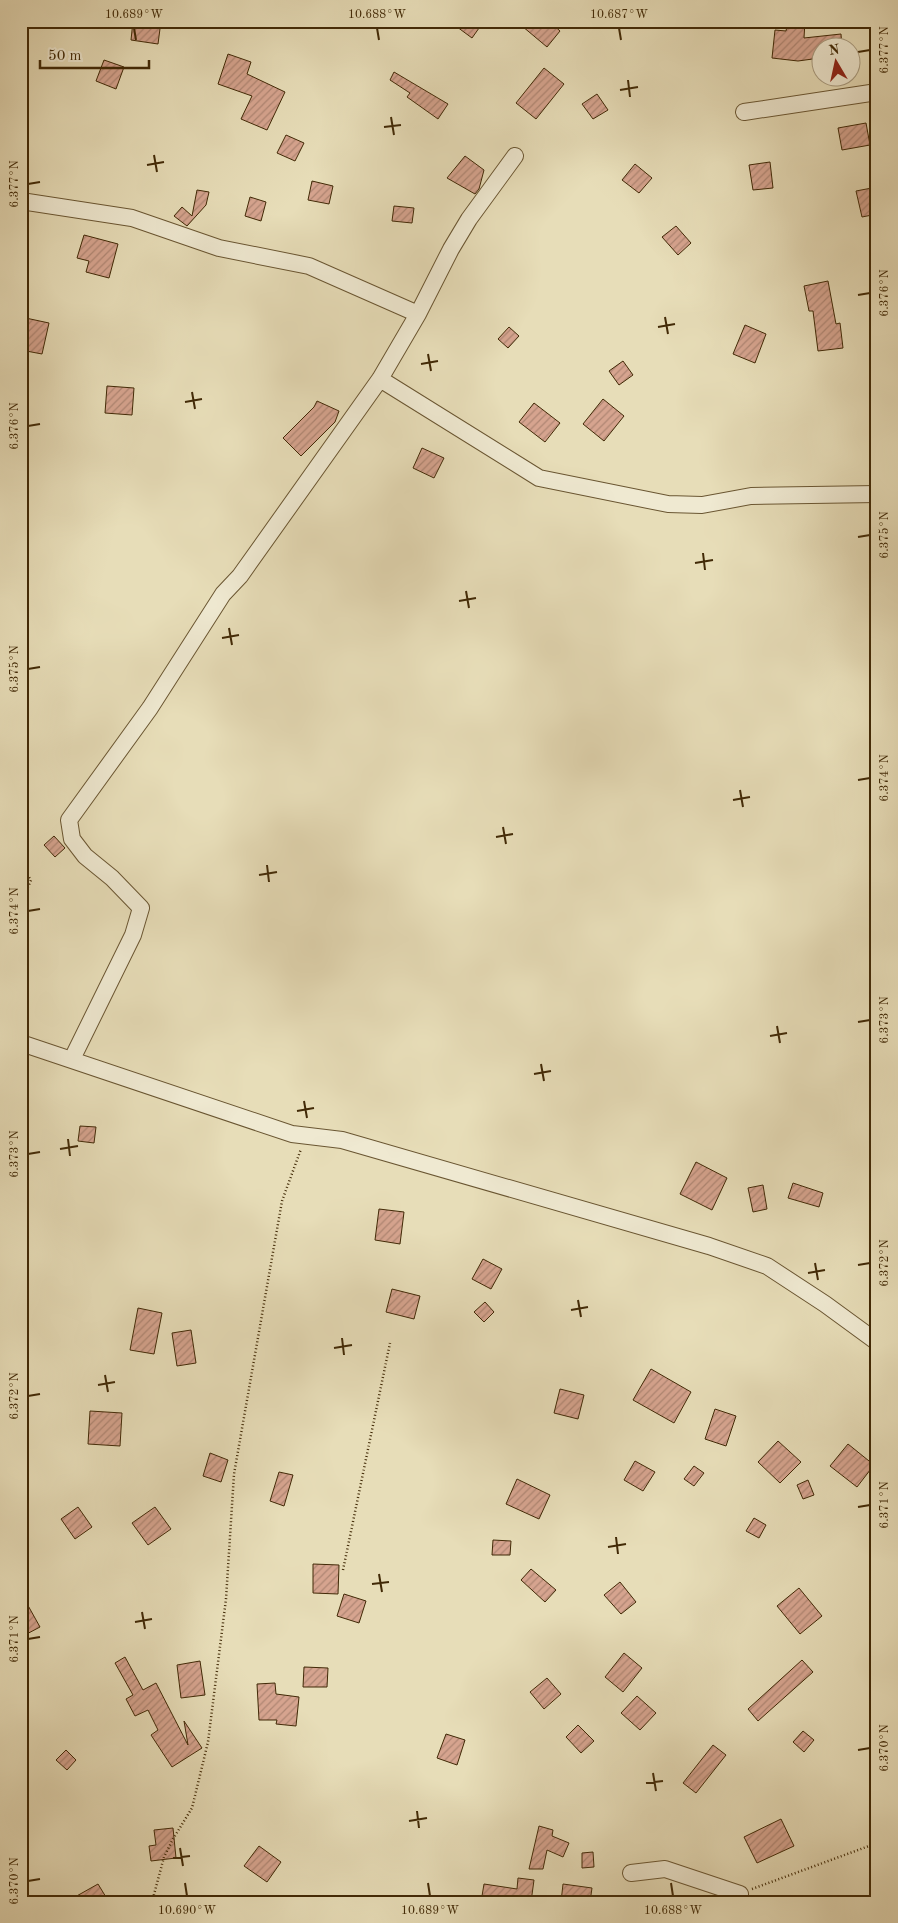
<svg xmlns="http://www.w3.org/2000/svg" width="898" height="1923" font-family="'Old Standard TT',serif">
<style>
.building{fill:url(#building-hatch);stroke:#412906}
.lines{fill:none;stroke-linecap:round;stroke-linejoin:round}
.minor-casing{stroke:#6a5632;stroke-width:18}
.path{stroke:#412906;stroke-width:2.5;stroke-dasharray:1 2.5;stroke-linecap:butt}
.minor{stroke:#efe9d1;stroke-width:16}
.ticks{fill:none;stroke:#412906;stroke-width:2}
.neatline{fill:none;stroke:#412906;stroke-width:2}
.ticks-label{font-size:12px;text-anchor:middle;fill:#412906}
</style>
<defs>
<pattern id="building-hatch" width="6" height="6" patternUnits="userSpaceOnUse" patternTransform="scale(1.25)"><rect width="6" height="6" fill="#d6a48f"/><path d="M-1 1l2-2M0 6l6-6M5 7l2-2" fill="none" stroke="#af8673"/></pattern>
</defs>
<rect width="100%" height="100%" fill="#e7ddb8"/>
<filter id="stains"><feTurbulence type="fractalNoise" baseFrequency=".004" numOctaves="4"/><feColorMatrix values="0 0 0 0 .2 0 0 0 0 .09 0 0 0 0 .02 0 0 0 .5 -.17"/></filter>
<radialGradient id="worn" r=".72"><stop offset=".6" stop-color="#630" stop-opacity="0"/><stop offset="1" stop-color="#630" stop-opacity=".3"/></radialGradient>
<!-- building -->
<path class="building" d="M 133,21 L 161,21 L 158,44 L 131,40 Z
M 449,21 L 484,21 L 472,38 Z
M 516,21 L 549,21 L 560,31 L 547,47 Z
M 788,21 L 805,21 L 804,38 L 841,34 L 842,48 L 820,48 L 820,58 L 798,61 L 772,58 L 775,30 L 786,31 Z
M 228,54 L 251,62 L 247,74 L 285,92 L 267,130 L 241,119 L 252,96 L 218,84 Z
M 104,60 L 124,67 L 116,89 L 96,81 Z
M 544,68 L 564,84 L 536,119 L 516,103 Z
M 394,72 L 448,104 L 438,119 L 407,97 L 410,93 L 390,80 Z
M 597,94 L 608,110 L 593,119 L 582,104 Z
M 866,123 L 870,145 L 842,150 L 838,128 Z
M 286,135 L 304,143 L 295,161 L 277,153 Z
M 465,156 L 484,170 L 479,189 L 475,194 L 447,178 Z
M 770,162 L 773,188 L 753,190 L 749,165 Z
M 635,164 L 652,178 L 639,193 L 622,180 Z
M 312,181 L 333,186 L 329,204 L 308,200 Z
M 877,187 L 877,214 L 862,217 L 856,191 Z
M 197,190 L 209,192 L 206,205 L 187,226 L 174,216 L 182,207 L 192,216 Z
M 250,197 L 266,202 L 261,221 L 245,216 Z
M 394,206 L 414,208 L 412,223 L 392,221 Z
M 676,226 L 691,243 L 678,255 L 662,237 Z
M 84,235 L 118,244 L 109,278 L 86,272 L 89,261 L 77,258 Z
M 828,281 L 836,324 L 840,323 L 843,348 L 818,351 L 813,311 L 809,311 L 804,286 Z
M 21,317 L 49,323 L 42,354 L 21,350 Z
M 745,325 L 766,334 L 755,363 L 733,354 Z
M 509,327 L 519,336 L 508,348 L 498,339 Z
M 623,361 L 633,375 L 619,385 L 609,371 Z
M 107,386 L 134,388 L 132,415 L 105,413 Z
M 603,399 L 624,416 L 604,441 L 583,424 Z
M 317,401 L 339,411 L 335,422 L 301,456 L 283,438 L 314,407 Z
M 534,403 L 560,423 L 545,442 L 519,422 Z
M 422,448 L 444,458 L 434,478 L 413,468 Z
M 54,836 L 65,848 L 55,857 L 44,845 Z
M 80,1126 L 96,1127 L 94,1143 L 78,1141 Z
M 696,1162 L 727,1178 L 712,1210 L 680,1194 Z
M 793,1183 L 823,1193 L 819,1207 L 788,1198 Z
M 763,1185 L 767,1209 L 753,1212 L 748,1188 Z
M 379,1209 L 404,1212 L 400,1244 L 375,1240 Z
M 483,1259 L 502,1269 L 491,1289 L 472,1279 Z
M 392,1289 L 420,1296 L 414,1319 L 386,1312 Z
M 485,1302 L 494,1312 L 484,1322 L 474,1312 Z
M 138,1308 L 162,1313 L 154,1354 L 130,1350 Z
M 191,1330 L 196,1363 L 177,1366 L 172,1333 Z
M 651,1369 L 691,1392 L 674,1423 L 633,1400 Z
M 560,1389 L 584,1395 L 578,1419 L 554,1413 Z
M 715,1409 L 736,1416 L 726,1446 L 705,1439 Z
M 90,1411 L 122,1413 L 120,1446 L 88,1444 Z
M 778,1441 L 801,1462 L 780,1483 L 758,1462 Z
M 848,1444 L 874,1465 L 857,1487 L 830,1466 Z
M 210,1453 L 228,1460 L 221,1482 L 203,1476 Z
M 635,1461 L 655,1472 L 643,1491 L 624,1480 Z
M 694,1466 L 704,1473 L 694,1486 L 684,1479 Z
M 279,1472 L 293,1475 L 284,1506 L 270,1501 Z
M 517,1479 L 550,1495 L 539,1519 L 506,1504 Z
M 808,1480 L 814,1495 L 803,1499 L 797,1485 Z
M 78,1507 L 92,1527 L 75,1539 L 61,1519 Z
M 155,1507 L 171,1529 L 148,1545 L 132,1523 Z
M 754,1518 L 766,1525 L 759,1538 L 746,1531 Z
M 493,1540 L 511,1541 L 510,1555 L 492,1555 Z
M 313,1564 L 339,1565 L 338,1594 L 313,1593 Z
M 531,1569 L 556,1590 L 545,1602 L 521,1580 Z
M 620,1582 L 636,1602 L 621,1614 L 604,1595 Z
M 799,1588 L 822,1616 L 800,1634 L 777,1606 Z
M 21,1593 L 40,1627 L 21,1637 Z
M 344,1594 L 366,1601 L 359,1623 L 337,1616 Z
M 624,1653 L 642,1668 L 623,1692 L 605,1677 Z
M 125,1657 L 143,1690 L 156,1683 L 188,1745 L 184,1721 L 202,1748 L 172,1767 L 151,1735 L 158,1730 L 148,1710 L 135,1716 L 126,1699 L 133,1695 L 115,1663 Z
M 802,1660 L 813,1672 L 758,1721 L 748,1709 Z
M 200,1661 L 205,1695 L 181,1698 L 177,1665 Z
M 304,1667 L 328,1668 L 327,1687 L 303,1687 Z
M 547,1678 L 561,1694 L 544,1709 L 530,1692 Z
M 275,1683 L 276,1694 L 299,1697 L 296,1726 L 276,1724 L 277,1720 L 259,1720 L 257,1684 Z
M 637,1696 L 656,1713 L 640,1730 L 621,1713 Z
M 578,1725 L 594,1741 L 581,1753 L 566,1737 Z
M 803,1731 L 814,1740 L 804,1752 L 793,1742 Z
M 446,1734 L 465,1740 L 457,1765 L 437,1758 Z
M 713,1745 L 726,1755 L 696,1793 L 683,1783 Z
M 66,1750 L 76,1760 L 67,1770 L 56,1760 Z
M 781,1819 L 794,1846 L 757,1863 L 744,1837 Z
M 539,1826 L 553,1830 L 552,1836 L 569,1843 L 563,1857 L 547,1850 L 543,1869 L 529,1869 Z
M 173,1828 L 176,1858 L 151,1861 L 149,1846 L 156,1845 L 154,1830 Z
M 259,1846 L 281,1862 L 267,1882 L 244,1866 Z
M 593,1852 L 594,1867 L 582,1868 L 582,1853 Z
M 518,1878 L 534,1880 L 531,1902 L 500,1902 L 500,1899 L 482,1896 L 484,1884 L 517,1889 Z
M 98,1884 L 109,1902 L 66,1902 Z
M 563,1884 L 592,1888 L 590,1902 L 561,1902 Z"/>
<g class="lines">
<defs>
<path id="minor" d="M 744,112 L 877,92
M 21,201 L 132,218 L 219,248 L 309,266 L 418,314
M 380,379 L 539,478 L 668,504 L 702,505 L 751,496 L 877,494
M 21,1043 L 292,1134 L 342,1140 L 709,1246 L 767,1266 L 825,1304 L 877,1342
M 72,1059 L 133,935 L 141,908 L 112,878 L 85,856 L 72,839 L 69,820 L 150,708 L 223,594 L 240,576 L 380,379 L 418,314 L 451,249 L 469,219 L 515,156
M 631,1873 L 665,1869 L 740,1894 L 738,1902"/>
</defs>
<!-- minor casing -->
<use href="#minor" class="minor-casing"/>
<!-- path -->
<path class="path" d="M 21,866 L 31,880 L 21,903
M 21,1020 L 29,1030
M 343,1570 L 390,1343
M 752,1889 L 869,1846 L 877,1841
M 152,1902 L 164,1857 L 173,1839 L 192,1808 L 208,1742 L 226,1599 L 234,1474 L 282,1201 L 301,1149"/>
<!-- minor -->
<use href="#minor" class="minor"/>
</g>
<!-- ticks -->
<path class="ticks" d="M 134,28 L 136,40M 377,28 L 379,40M 619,28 L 621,40M 858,52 L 870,50M 628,80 L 630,97M 620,90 L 638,87M 391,117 L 394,135M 384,127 L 401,125M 154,155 L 157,172M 147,165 L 164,162M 28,184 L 40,182M 858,295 L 870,293M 665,317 L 668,334M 658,327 L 675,324M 428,354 L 431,371M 421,364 L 438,361M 192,392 L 195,409M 185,402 L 202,399M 28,426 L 40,424M 858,537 L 870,535M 703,553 L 705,570M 695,563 L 713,560M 466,591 L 469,608M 459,601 L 476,598M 229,628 L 232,645M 222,638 L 239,635M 28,669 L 40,667M 858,780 L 870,778M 740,790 L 743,807M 733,800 L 750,797M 503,827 L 506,844M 496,837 L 513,834M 267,865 L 269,882M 259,875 L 277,872M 28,911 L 40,909M 858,1022 L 870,1020M 777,1026 L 780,1043M 770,1036 L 787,1033M 541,1064 L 544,1081M 534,1074 L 551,1071M 304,1101 L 307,1118M 297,1111 L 314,1108M 68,1139 L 70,1156M 60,1149 L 78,1146M 28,1154 L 40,1152M 815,1263 L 818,1280M 858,1265 L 870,1263M 808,1273 L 825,1270M 578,1300 L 581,1317M 571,1310 L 588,1307M 342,1338 L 344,1355M 334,1348 L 352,1345M 105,1375 L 108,1392M 98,1385 L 115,1382M 28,1396 L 40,1394M 858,1507 L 870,1505M 616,1537 L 618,1554M 608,1547 L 626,1544M 379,1574 L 382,1592M 372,1584 L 389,1582M 142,1612 L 145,1629M 135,1622 L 152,1619M 28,1639 L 40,1637M 858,1750 L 870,1748M 653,1773 L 656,1791M 646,1783 L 663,1781M 417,1811 L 419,1828M 409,1821 L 427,1818M 180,1848 L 183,1866M 173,1858 L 190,1856M 28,1881 L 40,1879M 185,1883 L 187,1896M 428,1883 L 430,1896M 671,1883 L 673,1896"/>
<!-- margin -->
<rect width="898" height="1923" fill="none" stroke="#e7ddb8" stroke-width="55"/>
<!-- north arrow -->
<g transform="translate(836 62) rotate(351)"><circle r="24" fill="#efe9d1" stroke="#a99c80"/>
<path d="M0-4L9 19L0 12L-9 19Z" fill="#8f2418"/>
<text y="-8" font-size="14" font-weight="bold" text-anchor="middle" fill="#412906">N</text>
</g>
<!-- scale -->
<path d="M40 60v8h109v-8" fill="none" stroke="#412906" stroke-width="2.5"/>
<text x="48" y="60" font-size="15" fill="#412906" stroke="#efe9d1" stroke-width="4" paint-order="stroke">50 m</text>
<rect x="28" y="28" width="842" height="1868" class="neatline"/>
<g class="ticks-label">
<text x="134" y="18">10.689°W</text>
<text x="377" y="18">10.688°W</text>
<text x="619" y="18">10.687°W</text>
<text transform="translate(884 50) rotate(-90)" y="4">6.377°N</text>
<text transform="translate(14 184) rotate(-90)" y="4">6.377°N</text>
<text transform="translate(884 293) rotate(-90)" y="4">6.376°N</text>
<text transform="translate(14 426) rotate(-90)" y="4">6.376°N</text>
<text transform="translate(884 535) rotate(-90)" y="4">6.375°N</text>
<text transform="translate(14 669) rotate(-90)" y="4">6.375°N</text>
<text transform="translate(884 778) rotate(-90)" y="4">6.374°N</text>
<text transform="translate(14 911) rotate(-90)" y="4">6.374°N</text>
<text transform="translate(884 1020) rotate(-90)" y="4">6.373°N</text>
<text transform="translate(14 1154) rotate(-90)" y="4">6.373°N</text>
<text transform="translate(884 1263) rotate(-90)" y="4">6.372°N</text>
<text transform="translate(14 1396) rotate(-90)" y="4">6.372°N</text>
<text transform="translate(884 1505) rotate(-90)" y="4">6.371°N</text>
<text transform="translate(14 1639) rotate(-90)" y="4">6.371°N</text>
<text transform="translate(884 1748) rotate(-90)" y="4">6.370°N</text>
<text transform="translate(14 1881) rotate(-90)" y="4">6.370°N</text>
<text x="187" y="1914">10.690°W</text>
<text x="430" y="1914">10.689°W</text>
<text x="673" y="1914">10.688°W</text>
</g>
<rect width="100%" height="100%" filter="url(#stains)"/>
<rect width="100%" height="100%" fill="url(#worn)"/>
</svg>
